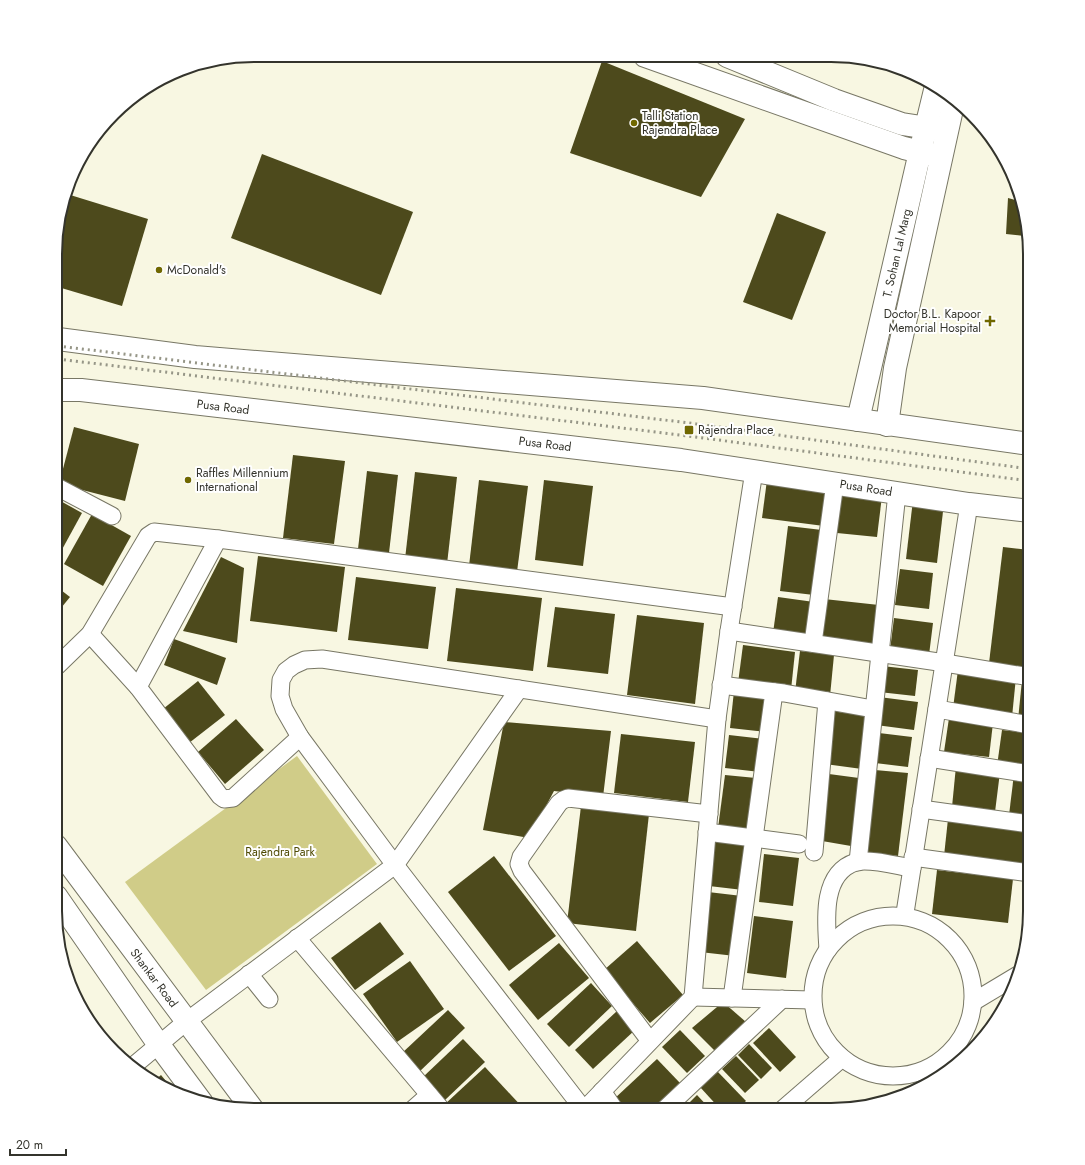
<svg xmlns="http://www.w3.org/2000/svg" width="1085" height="1165" font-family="Jost,sans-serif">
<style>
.green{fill:#d0cc88}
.building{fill:#4d4a1c}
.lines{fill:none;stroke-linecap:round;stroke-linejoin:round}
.street-casing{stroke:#787765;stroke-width:19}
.secondary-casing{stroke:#787765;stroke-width:24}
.street{stroke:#fff;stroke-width:17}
.secondary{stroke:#fff;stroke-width:22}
.rail{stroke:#969687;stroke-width:3;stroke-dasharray:2 4;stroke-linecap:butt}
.poi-dot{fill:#706800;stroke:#fff;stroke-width:1.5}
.labels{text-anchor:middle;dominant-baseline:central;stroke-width:4;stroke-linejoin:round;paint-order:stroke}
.poi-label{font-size:12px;fill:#34342c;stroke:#fff;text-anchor:start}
.street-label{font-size:12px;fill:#34342c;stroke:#fff}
.park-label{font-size:12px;fill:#4f4a03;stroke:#fff}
.rim{fill:none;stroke:#34342c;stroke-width:2}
</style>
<rect width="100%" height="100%" fill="#f8f7e2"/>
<!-- green -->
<polygon class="green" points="297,756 377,864 206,990 125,882"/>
<!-- building -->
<g class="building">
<polygon points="602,61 745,119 701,197 570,153"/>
<polygon points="262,154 413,212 381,295 231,238"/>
<polygon points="67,194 148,219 122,306 58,287 59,216"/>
<polygon points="1008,198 1022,202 1030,241 1030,278 1026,265 1024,236 1006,234"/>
<polygon points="777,213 826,232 792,320 743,302"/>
<polygon points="74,427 139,444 125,501 59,484"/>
<polygon points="293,455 345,461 334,544 283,538"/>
<polygon points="367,471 398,475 389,553 358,549"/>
<polygon points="415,472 457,477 447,564 405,559"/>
<polygon points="479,480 528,486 517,572 469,566"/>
<polygon points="544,480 593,486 583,566 535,560"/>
<polygon points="767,480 828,488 824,526 762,518"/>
<polygon points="842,491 882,496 877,537 837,533"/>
<polygon points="57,499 82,513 59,555 57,554"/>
<polygon points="913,500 944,503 937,563 906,559"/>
<polygon points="92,514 131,536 103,586 64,564"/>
<polygon points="788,526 822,530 814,595 780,591"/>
<polygon points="1003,547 1030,550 1030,669 989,663"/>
<polygon points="258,556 345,567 337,632 250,621"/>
<polygon points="221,557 244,568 237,643 183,631"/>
<polygon points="900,569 933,573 929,609 895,605"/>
<polygon points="356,577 436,587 428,649 348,640"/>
<polygon points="57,587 70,597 57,613"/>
<polygon points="456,588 542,598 533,671 447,661"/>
<polygon points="778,597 814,602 810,637 773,633"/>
<polygon points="824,599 879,605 874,644 819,637"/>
<polygon points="555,607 615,614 608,674 547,667"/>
<polygon points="637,615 704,623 695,704 627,695"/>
<polygon points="894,618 933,623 929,655 890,650"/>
<polygon points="174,639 226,658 217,685 164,665"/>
<polygon points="743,645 795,652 791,690 738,683"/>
<polygon points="800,651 834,655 830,696 795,692"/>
<polygon points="882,666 918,670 915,696 879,692"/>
<polygon points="958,670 1016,677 1012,717 953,708"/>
<polygon points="1022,680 1030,681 1030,721 1018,720"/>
<polygon points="198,681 225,715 189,743 163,709"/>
<polygon points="734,691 771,696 766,732 730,728"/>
<polygon points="879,697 918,702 914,730 876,725"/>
<polygon points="831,711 870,716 862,769 825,764"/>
<polygon points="949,718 993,723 989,757 944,752"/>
<polygon points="236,719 264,750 225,784 198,752"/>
<polygon points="504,722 611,731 603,797 554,791 529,838 483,830"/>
<polygon points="1002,730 1030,733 1030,770 997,766"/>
<polygon points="879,733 912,737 908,767 875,763"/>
<polygon points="621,734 695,742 688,802 614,793"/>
<polygon points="729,735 764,739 760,772 725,768"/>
<polygon points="956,766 1000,772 995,812 952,807"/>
<polygon points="875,770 908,773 898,856 865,852"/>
<polygon points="829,774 859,778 851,846 822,841"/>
<polygon points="1014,774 1030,776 1030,818 1009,815"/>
<polygon points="725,775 756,778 750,832 718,828"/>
<polygon points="581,806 649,814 636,931 567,923"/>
<polygon points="948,819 1026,829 1022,865 944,856"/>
<polygon points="714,839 749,843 743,890 709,886"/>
<polygon points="764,854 799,858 793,906 759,902"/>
<polygon points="494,856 556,936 509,971 448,892"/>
<polygon points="937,870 1013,879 1008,923 932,914"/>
<polygon points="708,892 742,896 735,956 700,952"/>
<polygon points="754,916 793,921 786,978 747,973"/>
<polygon points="380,922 404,954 355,990 331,958"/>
<polygon points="637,941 683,995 650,1023 604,970"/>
<polygon points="559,943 589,978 538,1020 509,985"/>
<polygon points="410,961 444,1009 397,1042 363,994"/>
<polygon points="591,983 612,1006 569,1047 547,1024"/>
<polygon points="723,1002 746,1022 715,1051 692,1028"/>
<polygon points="448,1010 465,1028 418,1073 401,1054"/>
<polygon points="617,1011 635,1030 593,1069 575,1050"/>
<polygon points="991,1026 992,1027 980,1042 973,1049 970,1045"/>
<polygon points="769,1028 796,1057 780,1072 753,1043"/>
<polygon points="680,1030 705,1056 687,1073 662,1047"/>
<polygon points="463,1039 485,1062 445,1100 423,1077"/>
<polygon points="749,1044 772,1068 761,1079 738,1055"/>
<polygon points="736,1056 759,1080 745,1093 722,1069"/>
<polygon points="657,1059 680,1083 652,1110 624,1110 614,1099"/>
<polygon points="485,1067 525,1110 448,1110 444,1105"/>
<polygon points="717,1071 746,1101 736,1110 721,1110 700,1087"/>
<polygon points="161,1075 175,1092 153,1082"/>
<polygon points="697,1095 711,1110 687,1110 685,1107"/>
</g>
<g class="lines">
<defs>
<g id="street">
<polyline points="57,487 112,516"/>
<polyline points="729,631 945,663 1030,677"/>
<polyline points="90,634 138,687 220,796 224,799 233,798 300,737"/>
<polyline points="813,643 835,483"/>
<polyline points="57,666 90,634 148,536 154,532 218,539 733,607"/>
<polyline points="721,685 784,693 873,709"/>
<polyline points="138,687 218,539"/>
<polyline points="937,709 1030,725"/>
<polyline points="929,758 1030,774"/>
<polyline points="921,809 1030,824"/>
<polyline points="707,832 799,844"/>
<polyline points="814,852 827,701"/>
<polyline points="913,857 1030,873"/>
<polyline points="858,862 897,493"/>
<polyline points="905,913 969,504"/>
<circle cx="893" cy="996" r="80"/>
<polyline points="297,938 442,1110"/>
<path d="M828 949C826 921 821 873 856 862 869 858 898 866 912 868"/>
<polyline points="249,974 269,999"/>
<polyline points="693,997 812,1000"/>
<polyline points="732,998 774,692"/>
<polyline points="973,1002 1018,975"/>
<polyline points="650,1041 522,871 519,864 521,857 559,803 563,800 568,798 709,814"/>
<polyline points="132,1067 187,1021 395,865 519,689"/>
<polyline points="602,1091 615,1110"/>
<polyline points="412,1110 429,1095"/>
<polyline points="584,1110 395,865 300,737 284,709 280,696 281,680 286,671 294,665 305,660 322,659 717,719"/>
<polyline points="584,1110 693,997 717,719 729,631 754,471"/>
<polyline points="664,1110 782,999"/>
<polyline points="782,1110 842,1058"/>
</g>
<g id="secondary">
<polyline points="645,56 904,148 933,155"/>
<polyline points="727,56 834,100 902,124 941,130"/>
<polyline points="58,339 195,357 703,398 1030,444"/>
<polyline points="58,390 81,390 681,460 969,504 1030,511"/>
<polyline points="858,420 920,152 936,86"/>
<polyline points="887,425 895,368 954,100"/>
<polyline points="56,846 253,1110"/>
<polyline points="56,896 159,1045 202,1103"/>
</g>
</defs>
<!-- street casing -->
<use href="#street" class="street-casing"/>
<!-- secondary casing -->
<use href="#secondary" class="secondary-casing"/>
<!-- street -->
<use href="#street" class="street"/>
<!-- secondary -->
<use href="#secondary" class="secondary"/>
<!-- rail -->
<g class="rail">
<polyline points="58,346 689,423 1030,469"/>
<polyline points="58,359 688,436 1030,481"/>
</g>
</g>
<!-- markers -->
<g class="poi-dot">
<circle cx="634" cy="123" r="4"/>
<circle cx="159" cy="270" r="4"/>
<path d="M988 315h4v4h4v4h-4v4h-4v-4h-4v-4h4z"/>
<rect x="684" y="425" width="10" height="10" rx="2"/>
<circle cx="188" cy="480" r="4"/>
</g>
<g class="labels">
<!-- poi labels -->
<g class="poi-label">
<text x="642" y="116">Talli Station<tspan x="642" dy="14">Rajendra Place</tspan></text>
<text x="167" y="270">McDonald's</text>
<text x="981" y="314" text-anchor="end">Doctor B.L. Kapoor<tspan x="981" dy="14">Memorial Hospital</tspan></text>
<text x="698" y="430">Rajendra Place</text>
<text x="196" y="473">Raffles Millennium<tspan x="196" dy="14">International</tspan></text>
</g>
<!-- street labels -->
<g class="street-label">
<text transform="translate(897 253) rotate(-77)">T. Sohan Lal Marg</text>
<text transform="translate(223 407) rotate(7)">Pusa Road</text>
<text transform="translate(545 444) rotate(7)">Pusa Road</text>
<text transform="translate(866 488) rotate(9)">Pusa Road</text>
<text transform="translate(154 978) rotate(53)">Shankar Road</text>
</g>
<!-- park labels -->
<g class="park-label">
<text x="280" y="852">Rajendra Park</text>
</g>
</g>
<!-- crop -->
<path d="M0 0H1085V1165H0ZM254 62H831A192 192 0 0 1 1023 254V911A192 192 0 0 1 831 1103H254A192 192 0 0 1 62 911V254A192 192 0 0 1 254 62Z" fill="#fff" fill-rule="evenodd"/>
<path class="rim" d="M254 62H831A192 192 0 0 1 1023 254V911A192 192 0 0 1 831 1103H254A192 192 0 0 1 62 911V254A192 192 0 0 1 254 62Z"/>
<!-- scale -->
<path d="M10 1149v6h56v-6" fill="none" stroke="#34342c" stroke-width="2"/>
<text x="16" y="1149" font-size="12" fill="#34342c" stroke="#ffffff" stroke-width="3" paint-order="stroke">20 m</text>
</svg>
